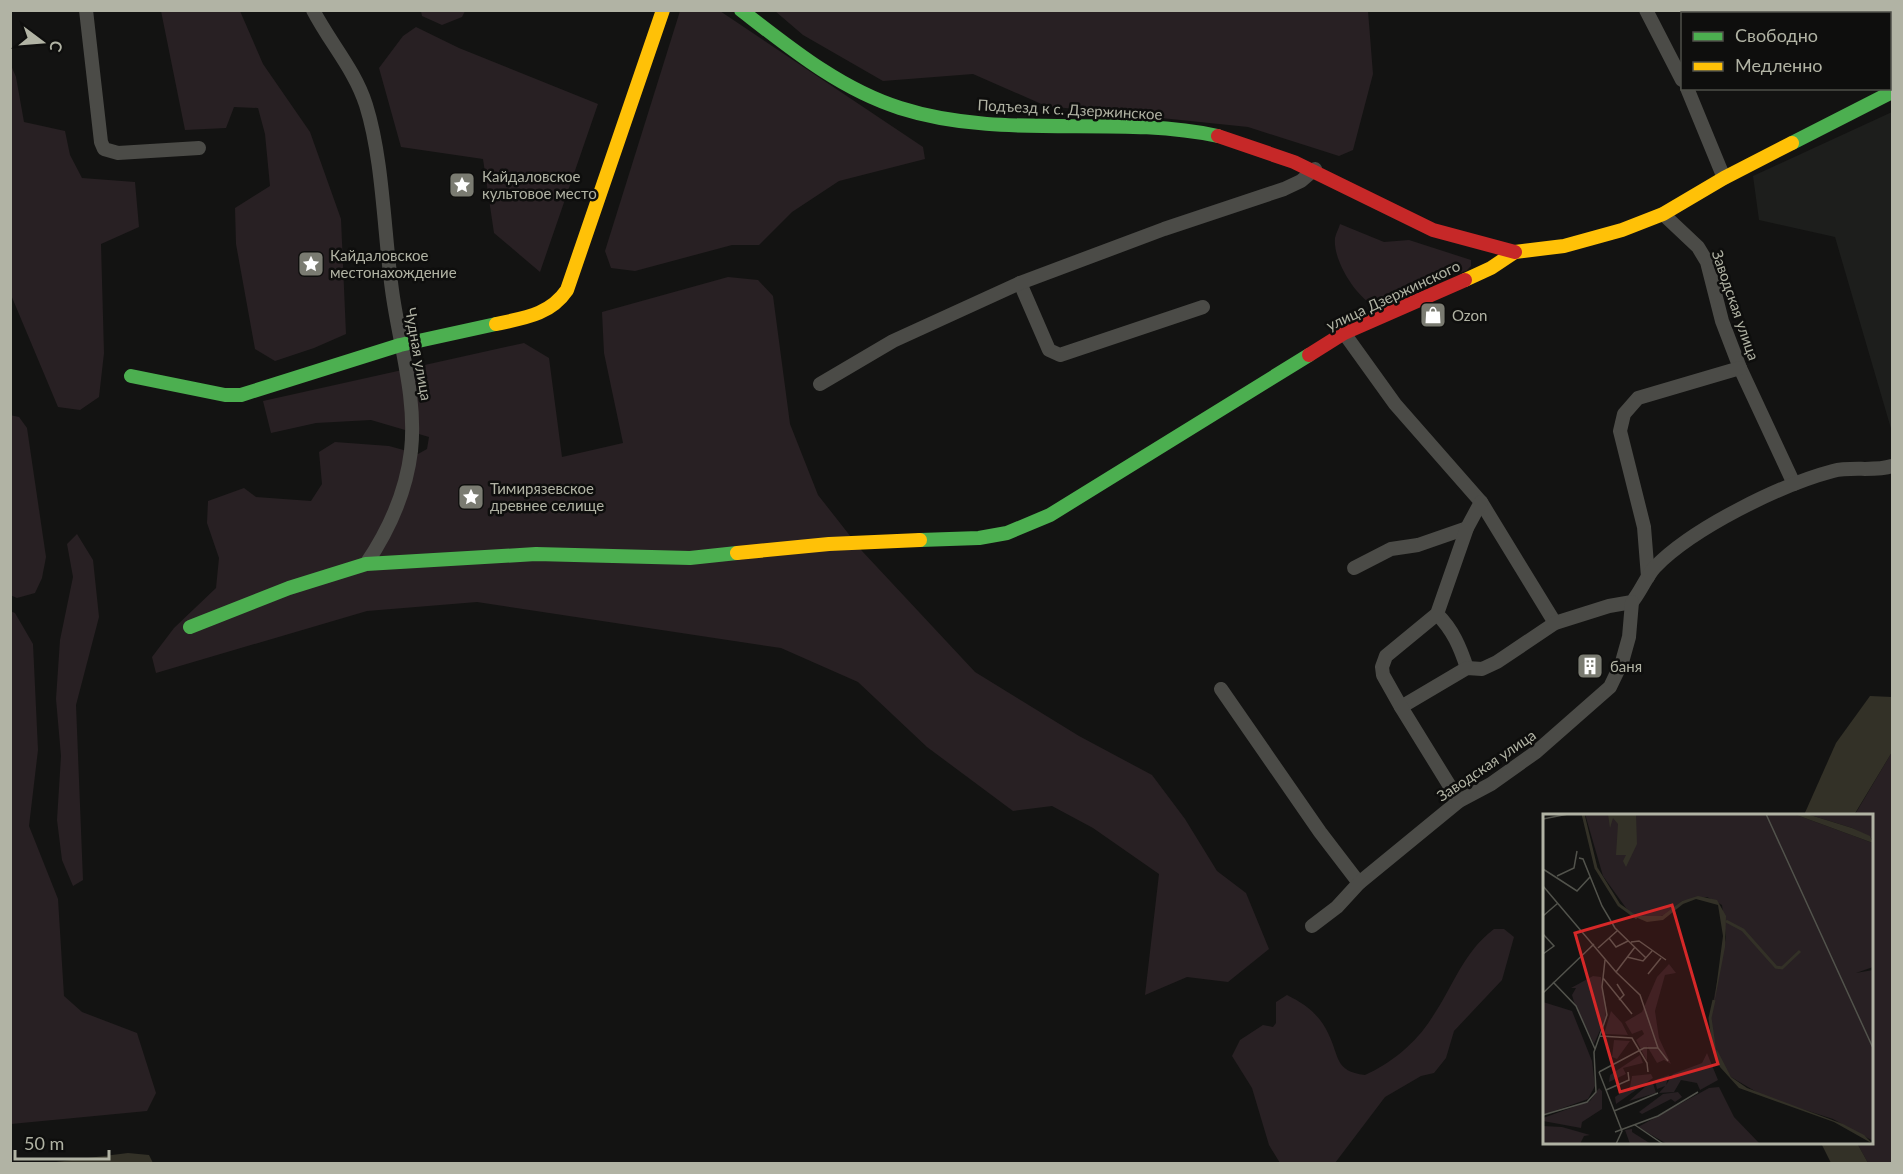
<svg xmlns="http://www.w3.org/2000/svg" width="1903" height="1174" font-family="Lato,sans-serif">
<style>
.built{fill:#1d1e1c}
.green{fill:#282023}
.water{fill:#333127}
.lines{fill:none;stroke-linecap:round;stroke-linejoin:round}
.street{stroke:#4b4b47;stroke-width:14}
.fast{stroke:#4caf50;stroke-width:14}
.slow{stroke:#ffc107;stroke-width:14}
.jam{stroke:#c62828;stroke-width:14}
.labels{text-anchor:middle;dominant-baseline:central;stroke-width:5;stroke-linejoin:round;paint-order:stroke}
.street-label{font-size:15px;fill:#b1b3a4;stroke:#0e0e0d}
.poi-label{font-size:15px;fill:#b1b3a4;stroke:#0e0e0d;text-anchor:start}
.inset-river{fill:none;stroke:#333127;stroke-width:3}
.inset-road{fill:none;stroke:#52534c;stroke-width:1.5}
.view{fill:#d62828;fill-opacity:0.15;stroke:#d62828;stroke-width:3}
.inset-edge{fill:none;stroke:#b1b3a4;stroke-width:3}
</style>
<rect width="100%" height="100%" fill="#131312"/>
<!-- built -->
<polygon class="built" points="1892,112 1892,432 1835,237 1759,220 1753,176"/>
<!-- green -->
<g class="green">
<polygon points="161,11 240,11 263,64 310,132 341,219 346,334 314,348 275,361 255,349 236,244 235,208 270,186 265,134 258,108 234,107 226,128 185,130"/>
<polygon points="421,11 421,10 465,11 462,17 442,25 422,16"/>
<polygon points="680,11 720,11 923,147 925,159 839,181 792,212 759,245 732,245 635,271 611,268 605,251"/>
<polygon points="775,11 1368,11 1373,74 1353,150 1339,156 1248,127 1046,106 973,74 883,81 803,35"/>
<polygon points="416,27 459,48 598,104 540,272 494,233 483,159 401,147 379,68 403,36"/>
<polygon points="10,63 16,77 24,122 65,131 70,155 82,178 135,182 139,227 101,244 104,353 99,397 80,410 58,407 11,295"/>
<path d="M1340 224 1384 242 1409 240 1471 260V266L1466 271 1436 279 1384 300 1367 301C1352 289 1333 259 1335 238 1336 233 1339 228 1340 224Z"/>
<polygon points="728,277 758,280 773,296 790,424 818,495 862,551 975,672 1079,736 1152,775 1185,819 1217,871 1246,893 1269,949 1228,982 1187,977 1145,995 1159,874 1093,828 1052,806 1013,811 927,747 858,682 781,648 477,602 367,611 156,673 152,657 174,628 216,588 219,558 207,523 208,501 244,488 256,497 311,501 322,484 319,452 335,442 389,446 418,454 427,449 429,437 371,420 316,423 271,433 263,401 524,343 549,358 562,457 623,443 604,353 602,312"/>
<polygon points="10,415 19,417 27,428 46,557 42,578 35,593 17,598 10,595"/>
<polygon points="77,534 93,560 99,617 76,705 83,880 73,886 62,860 57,820 61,756 56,699 60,640 73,577 67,544"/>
<polygon points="10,611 15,613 33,644 38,750 29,826 58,899 64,996 82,1012 137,1033 156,1093 147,1111 11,1124"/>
<polygon points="1892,752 1892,1163 1868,1163 1857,1143 1872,1142 1872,816 1854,816"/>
<path d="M1494 929H1504L1514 937 1502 980 1454 1031 1446 1058 1434 1073 1421 1076 1385 1097 1335 1163H1280L1269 1145 1252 1088 1232 1056 1240 1040 1263 1025 1273 1027 1276 1023V1002L1287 995C1305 1004 1319 1014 1328 1033 1340 1057 1334 1071 1365 1075 1390 1064 1416 1043 1431 1019 1452 989 1463 952 1494 929Z"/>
</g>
<!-- water -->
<g class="water">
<polygon points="1870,696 1892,697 1892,752 1854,815 1804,815 1836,743"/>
<polygon points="1821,1143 1857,1143 1868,1163 1831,1163"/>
<polygon points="128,1153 149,1155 153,1163 48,1163"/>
</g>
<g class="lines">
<!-- street -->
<g class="street">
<polyline points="86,10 101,142 104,149 118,153 199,148"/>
<path d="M313 10C330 43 355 70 366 105 383 159 384 233 392 290 399 343 417 397 411 451 406 493 389 530 366 564"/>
<polyline points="1646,10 1682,80"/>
<polyline points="1687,88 1724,178"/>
<polyline points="1663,214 1698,247 1707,262 1722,321 1740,368 1794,484"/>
<polyline points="1020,283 1049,350 1060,355 1203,307"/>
<polyline points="1344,333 1395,404 1481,502 1555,623"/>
<polyline points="820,384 893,341 1020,283 1164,229 1284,189 1301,181 1315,169"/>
<polyline points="1354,568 1391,549 1418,545 1467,528"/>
<polyline points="1648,577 1644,527 1620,431 1624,414 1638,398 1740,368"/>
<path d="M1437 614C1453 630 1460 647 1467 668"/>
<polyline points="1221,689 1320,832 1359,883"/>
<path d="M1401 707 1467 668 1482 669 1497 662 1555 623 1609 606 1632 602C1641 591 1646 577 1655 567 1693 528 1780 485 1833 471 1852 466 1874 472 1892 466"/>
<polyline points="1459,801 1401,707 1383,675 1382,667 1386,656 1437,614 1467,528 1481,502"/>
<polyline points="1312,926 1337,907 1359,883 1459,801 1491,784 1536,752 1610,687 1622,662 1629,637 1632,602"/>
</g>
<!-- fast -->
<g class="fast">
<path d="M741 10C790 48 840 89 900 108 1003 141 1114 114 1218 136"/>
<polyline points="1792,143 1892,92"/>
<polyline points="131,376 225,395 241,395 400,345 496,324"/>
<polyline points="920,540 979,538 1007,533 1050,515 1309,355"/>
<polyline points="190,627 289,588 366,564 536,554 690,558 737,553"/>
</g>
<!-- slow -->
<g class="slow">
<polyline points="1465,280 1491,268 1515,252 1564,246 1622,230 1663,214 1724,178 1792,143"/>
<path d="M496 324C524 318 550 315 567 290L663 10"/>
<polyline points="737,553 829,544 920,540"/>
</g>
<!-- jam -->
<g class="jam">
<polyline points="1218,136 1294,162 1433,230 1515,252"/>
<polyline points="1309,355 1344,333 1465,280"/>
</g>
</g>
<!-- icons -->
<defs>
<symbol id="sight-square" viewBox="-11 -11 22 22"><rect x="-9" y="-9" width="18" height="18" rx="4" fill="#7a7b71" stroke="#0e0e0d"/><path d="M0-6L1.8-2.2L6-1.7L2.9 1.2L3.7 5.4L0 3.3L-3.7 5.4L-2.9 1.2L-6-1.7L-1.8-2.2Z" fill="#fff"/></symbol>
<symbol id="shop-square" viewBox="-11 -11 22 22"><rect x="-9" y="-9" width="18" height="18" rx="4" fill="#7a7b71" stroke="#0e0e0d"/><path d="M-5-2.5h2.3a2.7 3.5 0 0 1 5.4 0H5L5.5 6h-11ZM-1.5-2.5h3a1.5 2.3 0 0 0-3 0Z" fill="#fff"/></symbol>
<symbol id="building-square" viewBox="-11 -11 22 22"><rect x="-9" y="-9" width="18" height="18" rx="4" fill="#7a7b71" stroke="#0e0e0d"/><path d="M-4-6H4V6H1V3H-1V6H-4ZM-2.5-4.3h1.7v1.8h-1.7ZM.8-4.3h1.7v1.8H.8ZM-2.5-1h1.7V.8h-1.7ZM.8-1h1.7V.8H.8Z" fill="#fff"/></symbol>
</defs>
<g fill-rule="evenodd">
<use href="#sight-square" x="447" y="170" width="30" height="30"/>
<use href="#sight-square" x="296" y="249" width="30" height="30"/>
<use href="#shop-square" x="1418" y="300" width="30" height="30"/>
<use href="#sight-square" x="456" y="482" width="30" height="30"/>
<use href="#building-square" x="1575" y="651" width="30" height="30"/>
</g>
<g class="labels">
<!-- street labels -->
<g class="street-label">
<text transform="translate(1070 109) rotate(3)">Подъезд к с. Дзержинское</text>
<text transform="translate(1393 295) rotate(-25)">улица Дзержинского</text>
<text transform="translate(1736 305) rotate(71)">Заводская улица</text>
<text transform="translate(419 354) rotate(80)">Чудная улица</text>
<text transform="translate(1486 765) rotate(-34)">Заводская улица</text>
</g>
<!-- poi labels -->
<g class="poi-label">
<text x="482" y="176">Кайдаловское<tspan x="482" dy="17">культовое место</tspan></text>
<text x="330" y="255">Кайдаловское<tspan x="330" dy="17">местонахождение</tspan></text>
<text x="1452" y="315">Ozon</text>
<text x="490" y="488">Тимирязевское<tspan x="490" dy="17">древнее селище</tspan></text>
<text x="1610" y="666">баня</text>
</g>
</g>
<!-- overview -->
<g transform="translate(1543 814)">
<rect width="330" height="330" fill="#131312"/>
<path d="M42 0H251L330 29V153L313 159 330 156V327L290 305 222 283 188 263 171 237 168 222 167 204 183 123 179 91 164 83 139 87 124 100 109 105 88 101 60 62ZM264 0H330V25L309 14ZM126 150 133 159 122 161 112 197 116 224 128 250 121 246 114 249 104 232V247L93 226 101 220 99 216 89 220 82 208 99 198 114 163ZM50 162 58 163 63 203 51 230 31 188 29 181 33 174H28ZM0 188 29 197 49 247 52 272 45 285 0 301ZM68 197 79 209 85 221 61 220ZM71 226 87 227 74 245 69 243ZM164 239 175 266 157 276 154 269 138 266 131 278 116 279 122 272 114 275 112 266 126 261 123 271 130 260 159 249ZM97 241 100 249 80 254 83 260 66 268 67 261ZM108 260 110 264 73 290 72 283 87 273 89 262ZM110 269 113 279 86 287 102 273ZM176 273 191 303 217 330H124L95 313 166 274ZM56 274 59 277V295L39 308 38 314 0 307V304L47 287ZM135 278 139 283 132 288 128 285 99 300 96 298 120 280ZM0 312 19 313 47 321 41 322 37 330H0ZM89 315V318L108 330H87L82 316Z" fill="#282023"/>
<path d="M65 0H93L94 30 83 53 80 47 83 41H73L75 10 70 4 67 14ZM251 0H264L309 14 327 22 330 29ZM155 82 174 86 183 102 182 133 171 190 180 122 175 91 153 85 140 90 120 106 104 108 90 102H119L139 87ZM174 236 188 263 204 274 300 310 321 321 330 330 291 308 196 274 177 253 170 238Z" fill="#333127"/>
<path class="inset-river" d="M40 0 53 54 76 91 94 104M183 107 200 116 233 153 239 154 257 137M171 186 167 204 172 239"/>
<path class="inset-road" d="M223 0 330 234M0 5 25 0M36 44 40 45 59 92 72 114 103 144M0 55 34 77 47 63M14 62 31 54 34 37M0 72 73 158 97 181 115 234 125 247M0 102 15 89M0 120 11 132 0 140M66 124 73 133 85 127M88 128 96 127 123 146M55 134 74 117M84 143 100 147 109 137M73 158 92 133M105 160 118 144M60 164 89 200M10 168 33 192 52 235M74 170 81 181 76 186M0 179 51 130M57 222 89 224 104 249 105 258M56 258 79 317 73 330M56 258 101 234H115M63 276 86 266 85 258M71 297 115 279M0 301 44 288 53 278 51 238 64 201 59 173 62 146M92 311 120 330M72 318 115 302 155 278"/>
<path class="view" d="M129 91 175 250 77 278 32 119Z"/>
<rect width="330" height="330" class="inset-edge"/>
</g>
<!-- border -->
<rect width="1903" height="1174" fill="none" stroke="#b1b3a4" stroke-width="24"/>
<!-- legend -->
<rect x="1681" y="12" width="210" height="78" fill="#0e0e0d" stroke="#4f5049" stroke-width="1.5"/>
<rect x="1693" y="32" width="30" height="9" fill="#4caf50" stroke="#4f5049" stroke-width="1.5"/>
<text x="1735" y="42" font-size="18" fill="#b1b3a4">Свободно</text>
<rect x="1693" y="62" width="30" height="9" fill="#ffc107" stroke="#4f5049" stroke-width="1.5"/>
<text x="1735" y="72" font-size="18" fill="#b1b3a4">Медленно</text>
<!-- north arrow -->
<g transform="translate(42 42) rotate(106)" stroke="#0e0e0d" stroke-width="4.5" paint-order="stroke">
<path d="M0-4.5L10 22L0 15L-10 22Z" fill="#b1b3a4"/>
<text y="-9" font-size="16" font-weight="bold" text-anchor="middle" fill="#b1b3a4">С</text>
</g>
<!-- scale -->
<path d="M15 1150v9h94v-9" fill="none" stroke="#b1b3a4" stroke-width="3"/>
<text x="24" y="1150" font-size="18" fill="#b1b3a4" stroke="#0e0e0d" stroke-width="4.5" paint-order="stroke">50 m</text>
</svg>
